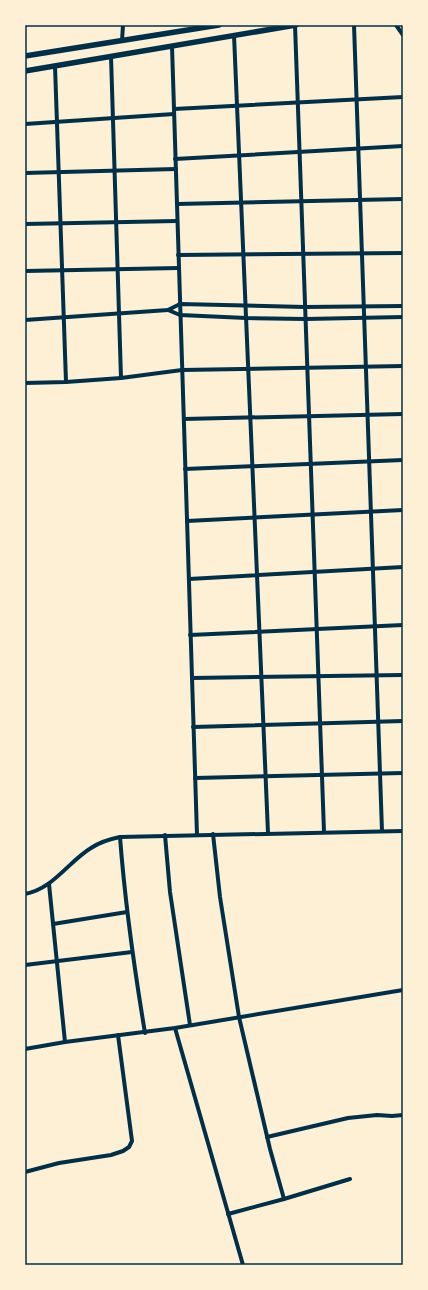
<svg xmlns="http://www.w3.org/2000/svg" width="428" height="1290" font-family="'Alegreya Sans',sans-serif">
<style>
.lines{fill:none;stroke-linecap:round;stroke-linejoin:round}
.minor{stroke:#003049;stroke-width:4}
.tertiary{stroke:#003049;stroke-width:5.5}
.neatline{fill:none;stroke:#003049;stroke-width:1.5}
</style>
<rect width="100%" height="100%" fill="#fdf0d5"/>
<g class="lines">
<!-- minor -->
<g class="minor">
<polyline points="295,25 324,832"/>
<polyline points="354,25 382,831"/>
<polyline points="396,25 403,35"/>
<polyline points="234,35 268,833"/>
<polyline points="122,41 123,25"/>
<polyline points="172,46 197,835"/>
<polyline points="111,56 121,378"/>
<polyline points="55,66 66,382"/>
<polyline points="174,109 403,97"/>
<polyline points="25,124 174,114"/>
<polyline points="175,159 403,146"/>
<polyline points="25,173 176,169"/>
<polyline points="177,204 403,199"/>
<polyline points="25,224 177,221"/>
<polyline points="178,255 403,253"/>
<polyline points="25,271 179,268"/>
<polyline points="168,310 180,315 246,318 306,319 403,317"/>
<polyline points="25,320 168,310 180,304 305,307 403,306"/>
<polyline points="25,383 66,382 121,378 182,370 403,366"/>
<polyline points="184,419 403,414"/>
<polyline points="185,469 403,460"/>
<polyline points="187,521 403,510"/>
<polyline points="189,579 403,567"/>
<polyline points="190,635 403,625"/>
<polyline points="192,678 403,675"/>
<polyline points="193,727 403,721"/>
<polyline points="195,778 403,773"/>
<polyline points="213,834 220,897 239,1017 270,1149 284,1199"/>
<polyline points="165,835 170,892 190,1025"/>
<path d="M120 837C125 903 134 967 145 1033"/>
<polyline points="49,884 65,1042"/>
<path d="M25 894C53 889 68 862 91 848 100 842 110 839 120 837L403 831"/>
<polyline points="53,924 127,912"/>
<polyline points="25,965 132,952"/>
<polyline points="175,1028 243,1265"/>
<polyline points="25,1049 65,1042 175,1028 403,990"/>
<polyline points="267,1137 348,1118 377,1115 392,1116 403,1115"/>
<polyline points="25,1172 59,1163 111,1155 123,1151 129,1147 132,1141 118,1035"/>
<polyline points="228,1214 284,1199 350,1179"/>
</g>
<!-- tertiary -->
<g class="tertiary">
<polyline points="25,56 219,25"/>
<polyline points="25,71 296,25"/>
</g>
</g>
<!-- border -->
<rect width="428" height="1290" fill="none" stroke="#fdf0d5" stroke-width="52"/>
<rect x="26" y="26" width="376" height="1238" class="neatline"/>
</svg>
